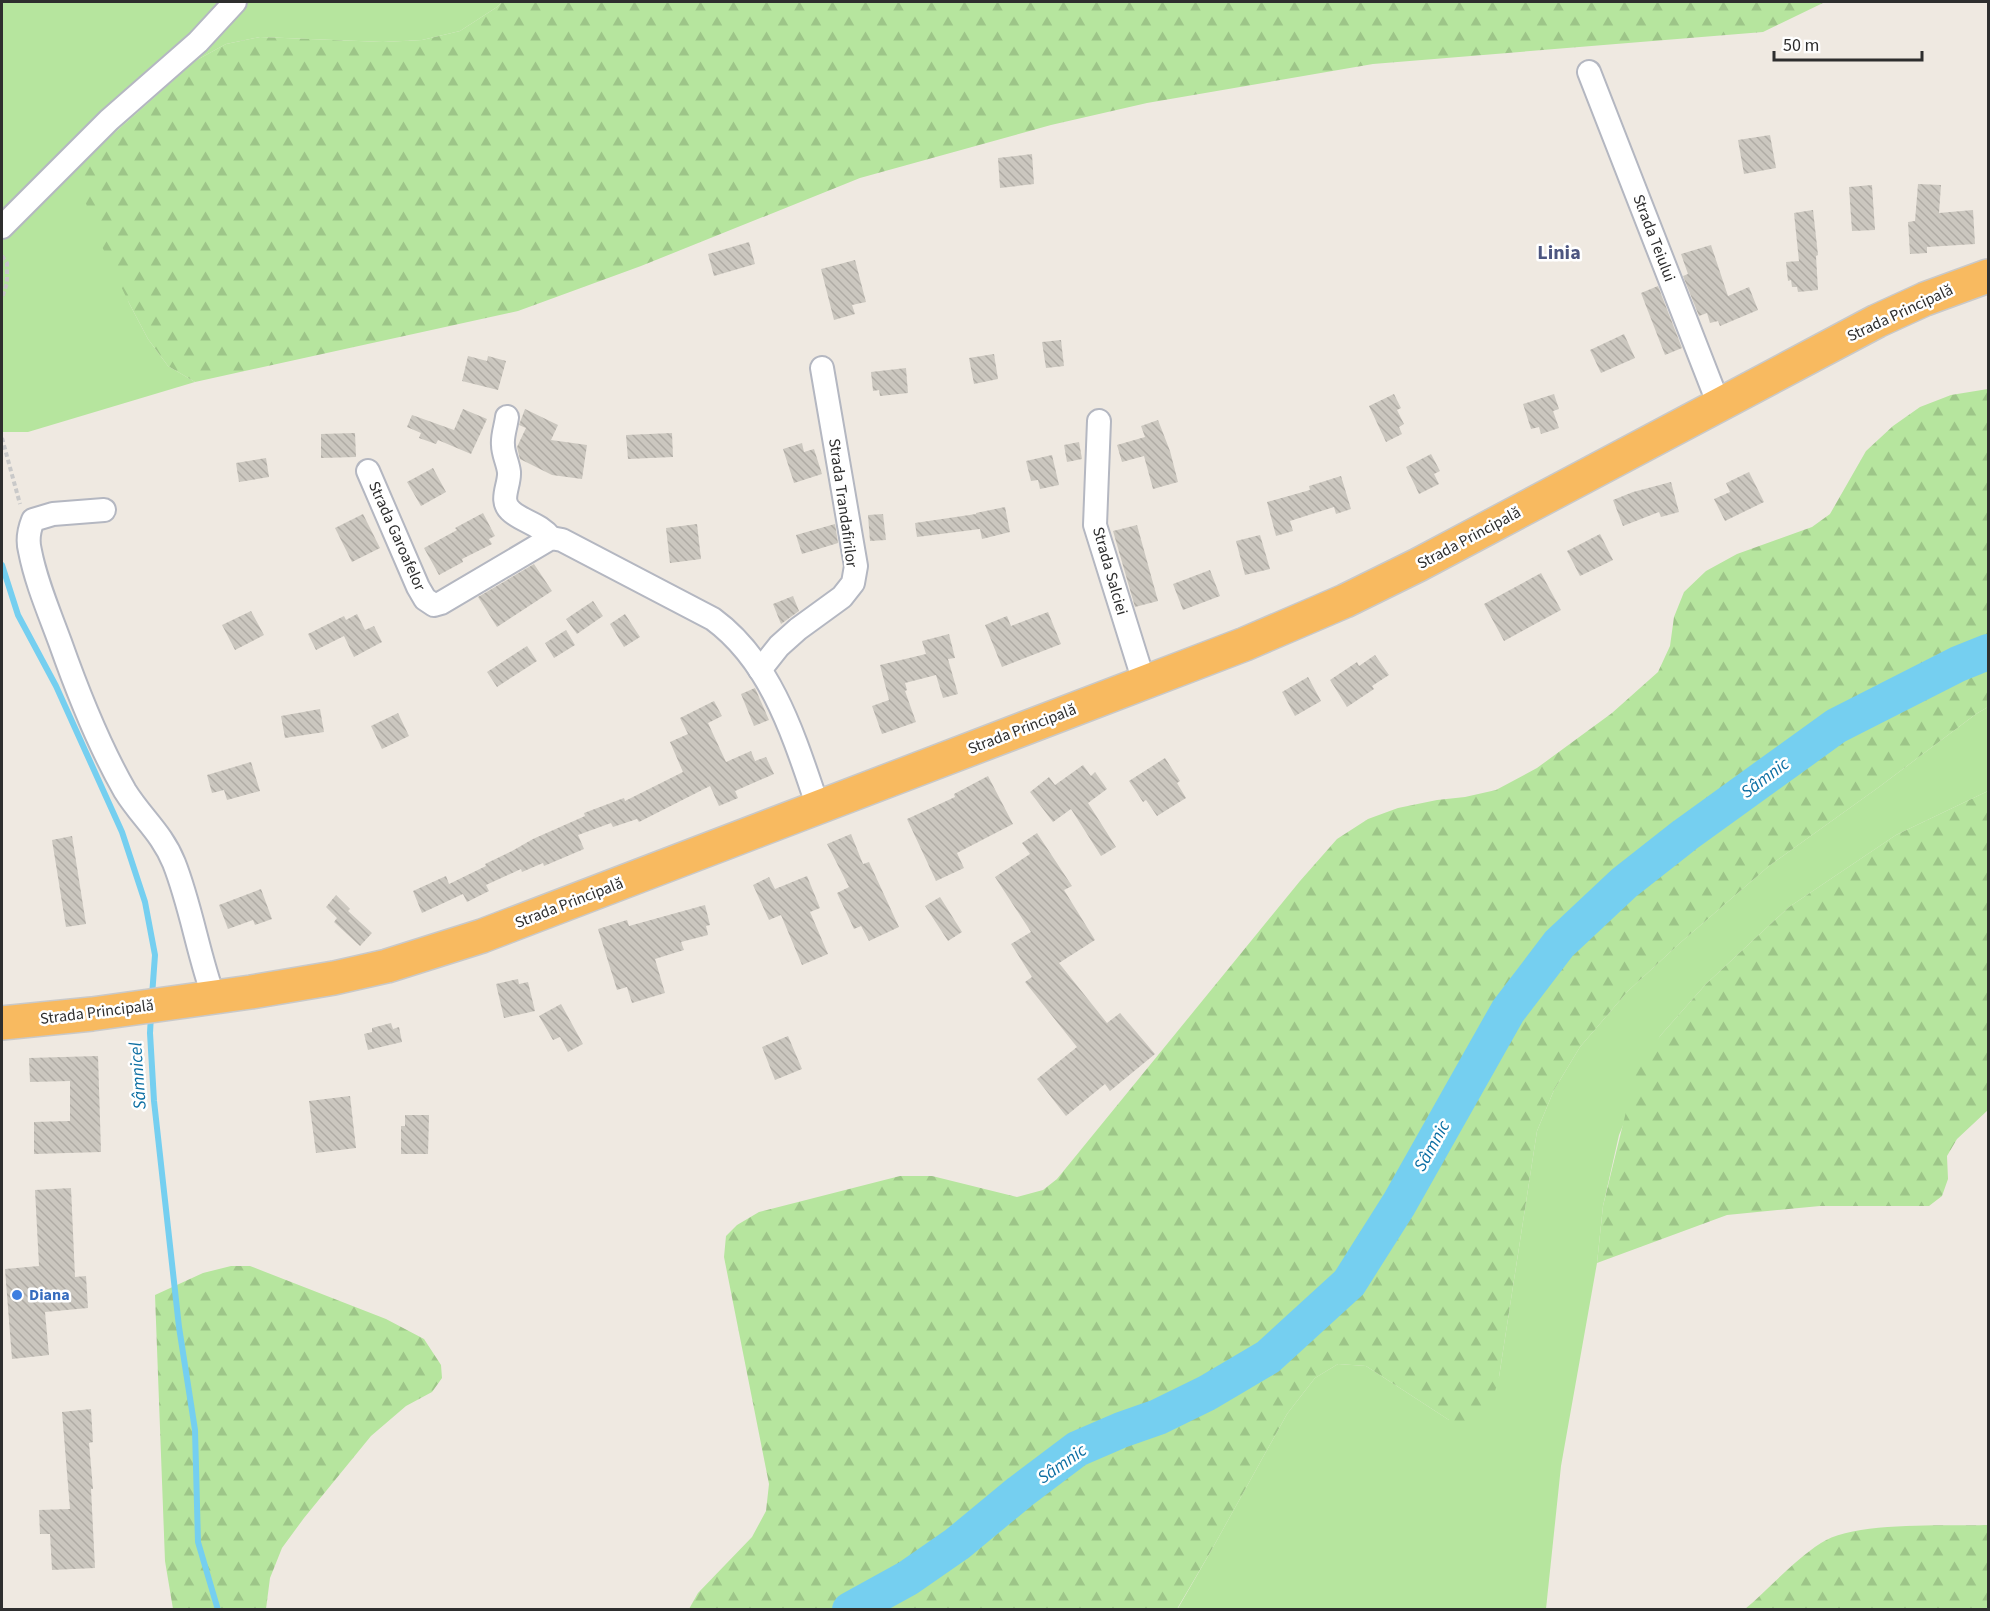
<svg xmlns="http://www.w3.org/2000/svg" width="1990" height="1611" font-family="'Source Sans 3',sans-serif">
<style>
.grass{fill:#b6e59e}
.forest{fill:url(#forest-firs)}
.lines{fill:none;stroke-linecap:round;stroke-linejoin:round}
.stream{stroke:#75cff0;stroke-width:6}
.river{stroke:#75cff0;stroke-width:36}
.building{fill:url(#building-back-hatch)}
.minor-casing{stroke:#b4b7c1;stroke-width:26}
.trunk-casing{stroke:#c9c9c9;stroke-width:36}
.path{stroke:#c9c9c9;stroke-width:4;stroke-dasharray:4.5 3;stroke-linecap:butt}
.minor{stroke:#fff;stroke-width:22}
.trunk{stroke:#f8ba60;stroke-width:33}
.shop-dot{fill:#3f7fe0;stroke:#fff;stroke-width:2}
.labels{text-anchor:middle;dominant-baseline:central;stroke-width:5;stroke-linejoin:round;paint-order:stroke}
.street-label{font-size:16px;fill:#2e2e2e;stroke:#fff}
.shop-label{font-size:16px;font-weight:bold;fill:#366cbe;stroke:#fff;text-anchor:start}
.water-label{font-size:18px;font-style:italic;fill:#0d6fa3;stroke:#fff}
.quarter-label{font-size:20px;font-weight:bold;fill:#4d5680;stroke:#fff}
</style>
<defs>
<pattern id="forest-firs" width="22" height="20" patternUnits="userSpaceOnUse" patternTransform="scale(1.5)"><rect width="22" height="20" fill="#b6e59e"/><path d="M5 1l3.5 6h-7zM16 11l3.5 6h-7z" fill="#9dc588"/></pattern>
<pattern id="building-back-hatch" width="6" height="6" patternUnits="userSpaceOnUse" patternTransform="scale(1.5)"><rect width="6" height="6" fill="#cbc7bf"/><path d="M-1 5l2 2M0 0l6 6M5-1l2 2" fill="none" stroke="#afaba4"/></pattern>
</defs>
<rect width="100%" height="100%" fill="#efe9e1"/>
<!-- grass -->
<g class="grass">
<polygon points="2,2 502,2 497,7 460,31 422,40 383,42 260,37 226,44 195,61 82,162 129,303 148,339 168,366 195,382 28,432 2,432"/>
<polygon points="1988,707 1988,791 1896,835 1789,907 1706,984 1660,1036 1619,1135 1603,1206 1597,1263 1561,1466 1546,1609 1177,1610 1211,1551 1287,1414 1315,1378 1338,1364 1366,1366 1449,1420 1499,1377 1537,1131 1554,1090 1580,1047 1628,991 1680,943 1769,866 1879,787 1976,714"/>
</g>
<!-- forest -->
<g class="forest">
<polygon points="502,2 1825,2 1763,32 1373,64 1147,103 1051,125 860,178 641,266 518,311 195,382 168,366 148,339 129,303 95,232 78,178 82,162 195,61 226,44 260,37 383,42 422,40 460,31 497,7"/>
<polygon points="1988,389 1988,707 1976,714 1879,787 1769,866 1680,943 1628,991 1580,1047 1554,1090 1537,1131 1499,1377 1490,1409 1469,1423 1449,1420 1366,1366 1338,1364 1315,1378 1287,1414 1211,1551 1177,1609 689,1609 698,1593 752,1537 766,1511 769,1484 724,1257 726,1236 737,1225 759,1212 900,1176 932,1176 1017,1197 1043,1190 1057,1179 1300,881 1337,839 1368,819 1398,808 1437,800 1465,797 1496,790 1537,768 1612,713 1658,672 1670,646 1674,617 1684,592 1706,571 1737,554 1812,527 1830,514 1866,451 1893,426 1920,407 1951,395"/>
<polygon points="1988,791 1988,1110 1957,1139 1947,1156 1948,1179 1942,1196 1929,1206 1820,1206 1727,1215 1597,1263 1603,1206 1635,1075 1660,1036 1706,984 1789,907 1896,835"/>
<polygon points="231,1266 250,1266 386,1319 424,1339 441,1365 442,1378 432,1392 406,1406 371,1436 304,1518 282,1548 270,1578 266,1609 173,1609 165,1561 155,1295 203,1273"/>
<path d="M1988 1525V1609H1745C1770 1588 1793 1561 1821 1543 1852 1521 1948 1526 1988 1525Z"/>
</g>
<g class="lines">
<!-- stream -->
<g class="stream">
<polyline points="2,565 18,615 56,686 122,832 145,902 155,955 152,996"/>
<polyline points="151,1015 150,1033 154,1101 179,1327 195,1430 198,1542 218,1610"/>
</g>
<!-- river -->
<polyline class="river" points="850,1610 908,1578 957,1544 1020,1492 1077,1449 1121,1430 1158,1417 1207,1393 1268,1357 1349,1283 1399,1204 1508,1011 1559,944 1624,883 1685,835 1836,726 1958,664 1988,652"/>
</g>
<!-- building -->
<g class="building">
<polygon points="1770,135 1776,168 1744,174 1738,140"/>
<polygon points="1032,154 1034,184 1000,188 998,158"/>
<polygon points="1918,184 1941,185 1939,213 1973,210 1975,244 1927,247 1927,253 1910,254 1908,222 1915,221"/>
<polygon points="1872,185 1875,230 1852,231 1849,187"/>
<polygon points="1813,210 1818,255 1816,256 1818,290 1798,292 1797,287 1792,287 1791,280 1788,281 1786,262 1799,261 1794,213"/>
<polygon points="749,242 755,264 714,276 708,254"/>
<polygon points="1711,245 1728,296 1749,287 1758,310 1720,326 1718,321 1710,323 1707,313 1699,316 1683,276 1688,274 1681,254"/>
<polygon points="855,260 866,302 852,305 855,314 834,320 821,269"/>
<polygon points="1658,286 1682,348 1665,355 1641,293"/>
<polygon points="1624,334 1635,358 1601,373 1590,350"/>
<polygon points="1061,340 1064,366 1046,368 1042,342"/>
<polygon points="994,354 998,379 974,384 969,358"/>
<polygon points="468,356 487,361 488,356 506,361 498,390 462,381"/>
<polygon points="906,368 908,393 880,396 879,390 873,391 871,372"/>
<polygon points="1394,394 1401,408 1397,410 1404,424 1399,427 1402,434 1386,442 1369,406"/>
<polygon points="1554,394 1559,409 1553,411 1559,428 1541,434 1539,427 1531,429 1523,404"/>
<polygon points="463,409 487,419 471,454 438,440 436,444 419,438 421,433 407,427 412,415 454,430"/>
<polygon points="525,409 558,425 551,440 587,445 582,479 552,475 520,459 517,447 526,428 519,425"/>
<polygon points="1158,420 1170,451 1178,482 1153,489 1144,456 1122,462 1117,445 1145,437 1141,426"/>
<polygon points="355,433 356,457 321,458 321,434"/>
<polygon points="672,433 673,457 628,459 626,435"/>
<polygon points="1079,442 1082,459 1067,462 1064,445"/>
<polygon points="802,443 804,452 814,449 822,474 794,483 783,449"/>
<polygon points="1431,454 1440,471 1434,474 1439,484 1419,494 1406,467"/>
<polygon points="1052,455 1059,485 1040,489 1038,480 1031,481 1026,461"/>
<polygon points="266,458 269,477 239,482 236,463"/>
<polygon points="433,468 446,492 421,506 407,482"/>
<polygon points="1749,472 1764,502 1725,521 1714,499 1730,492 1726,483"/>
<polygon points="1341,476 1351,509 1336,514 1334,507 1290,521 1293,531 1276,536 1267,502 1310,490 1309,486"/>
<polygon points="1671,482 1679,512 1661,517 1659,512 1623,526 1613,500 1633,492"/>
<polygon points="1005,507 1010,532 982,539 980,529 917,537 915,523 976,514 976,513"/>
<polygon points="483,513 495,536 489,539 492,544 462,559 463,562 439,575 424,548 457,530 455,528"/>
<polygon points="363,514 380,548 352,562 335,528"/>
<polygon points="883,514 886,540 870,541 868,515"/>
<polygon points="697,524 701,559 670,563 666,528"/>
<polygon points="835,524 838,543 802,554 796,535"/>
<polygon points="1137,525 1158,601 1135,607 1113,531"/>
<polygon points="1600,534 1613,560 1580,576 1567,551"/>
<polygon points="1260,535 1270,569 1245,575 1236,541"/>
<polygon points="534,564 552,591 497,627 478,597"/>
<polygon points="1210,570 1220,596 1183,610 1173,584"/>
<polygon points="1541,573 1561,610 1504,641 1484,604"/>
<polygon points="793,596 799,611 781,624 773,604"/>
<polygon points="593,601 603,616 577,634 566,619"/>
<polygon points="251,611 264,635 235,650 222,625"/>
<polygon points="1048,612 1061,644 1002,667 985,625 1007,616 1011,626"/>
<polygon points="357,614 365,630 374,626 382,642 354,657 344,636 316,650 308,634 344,616 346,620"/>
<polygon points="625,614 640,637 624,647 610,624"/>
<polygon points="566,630 575,645 554,658 545,643"/>
<polygon points="949,634 955,658 948,659 958,694 943,698 936,675 905,683 907,690 905,691 916,722 882,734 872,706 889,700 880,665 926,654 922,641"/>
<polygon points="527,646 537,661 497,687 487,672"/>
<polygon points="1375,655 1389,675 1372,686 1374,689 1347,707 1330,680 1357,662 1359,666"/>
<polygon points="1308,677 1321,701 1295,716 1282,692"/>
<polygon points="755,688 769,720 754,726 741,694"/>
<polygon points="714,701 722,716 708,723 726,762 751,751 755,761 766,757 774,774 735,791 738,798 719,806 710,786 639,822 637,819 613,827 611,823 578,835 584,849 544,866 543,863 522,872 521,869 486,885 489,891 467,902 463,894 422,913 413,891 446,876 449,884 486,866 485,864 512,851 533,839 585,816 584,813 624,798 625,801 683,772 670,742 688,734 680,718"/>
<polygon points="320,709 324,732 285,738 281,716"/>
<polygon points="398,713 409,736 382,749 371,726"/>
<polygon points="1165,758 1180,781 1177,783 1186,798 1157,816 1146,800 1143,802 1129,781"/>
<polygon points="251,762 260,791 227,800 224,790 212,793 207,775"/>
<polygon points="1083,765 1091,776 1095,772 1107,789 1088,803 1116,847 1101,856 1071,809 1053,822 1030,792 1049,777 1055,785"/>
<polygon points="988,776 1013,824 957,853 964,868 936,881 907,819 955,797 954,794"/>
<polygon points="1037,833 1072,886 1064,890 1095,940 1059,963 1107,1023 1120,1013 1155,1054 1110,1091 1105,1084 1066,1116 1037,1079 1077,1047 1025,982 1032,977 1011,944 1031,932 995,877 1030,854 1022,843"/>
<polygon points="851,834 863,864 869,862 899,927 869,941 861,926 854,929 837,893 849,887 827,844"/>
<polygon points="72,836 86,924 66,927 52,840"/>
<polygon points="807,876 820,908 810,912 828,954 802,965 781,915 769,920 753,885 769,877 775,889"/>
<polygon points="261,889 272,919 255,925 253,920 228,929 219,905"/>
<polygon points="336,895 350,909 348,911 372,933 360,946 334,922 337,918 326,907"/>
<polygon points="940,897 962,932 948,941 925,906"/>
<polygon points="705,905 710,925 706,926 708,935 681,942 684,950 655,959 665,993 632,1003 627,987 617,990 598,929 627,920 629,926"/>
<polygon points="518,979 519,984 528,982 535,1011 504,1018 496,984"/>
<polygon points="561,1004 583,1044 568,1052 560,1037 553,1040 539,1016"/>
<polygon points="391,1023 393,1029 399,1027 402,1042 368,1050 364,1034 372,1032 372,1028"/>
<polygon points="788,1036 802,1069 775,1080 762,1047"/>
<polygon points="98,1056 101,1152 34,1154 34,1122 70,1121 70,1081 30,1082 29,1058"/>
<polygon points="350,1096 356,1148 316,1153 309,1101"/>
<polygon points="405,1115 429,1115 428,1154 401,1154 401,1126 405,1126"/>
<polygon points="71,1188 75,1277 86,1276 88,1308 45,1312 49,1355 12,1359 5,1269 39,1266 35,1190"/>
<polygon points="91,1409 93,1442 89,1443 93,1489 91,1489 95,1568 52,1570 50,1534 40,1534 39,1510 70,1509 62,1412"/>
</g>
<g class="lines">
<defs>
<g id="minor">
<polyline points="1589,72 1719,405"/>
<polyline points="2,227 109,120 198,42 235,2"/>
<path d="M507 417C506 426 502 436 503 445 503 454 508 463 509 472 510 486 498 501 512 512 524 522 540 524 551 538"/>
<polyline points="1099,421 1095,525 1144,682"/>
<path d="M368 471 418 587 425 599 434 605 441 603 551 538 562 540 713 619C773 663 795 740 818 807"/>
<path d="M104 510 53 514 33 520C29 530 27 540 30 551 36 582 49 612 60 642 78 693 98 744 125 791 141 817 162 833 174 863 191 906 198 954 214 998"/>
<polyline points="760,670 779,646 798,629 842,597 853,583 856,566 822,368"/>
</g>
<polyline id="trunk" points="2,1023 92,1014 251,992 334,978 387,966 482,936 1245,644 1345,601 1418,565 1877,321 1925,299 1988,276"/>
</defs>
<!-- minor casing -->
<use href="#minor" class="minor-casing"/>
<!-- trunk casing -->
<use href="#trunk" class="trunk-casing"/>
<!-- path -->
<g class="path">
<polyline points="2,256 7,263 7,283 2,298"/>
<polyline points="2,438 20,504"/>
</g>
<!-- minor -->
<use href="#minor" class="minor"/>
<!-- trunk -->
<use href="#trunk" class="trunk"/>
</g>
<!-- markers -->
<circle class="shop-dot" cx="17" cy="1295" r="6"/>
<g class="labels">
<!-- street labels -->
<g class="street-label">
<text transform="translate(1654 238) rotate(69)">Strada Teiului</text>
<text transform="translate(1900 313) rotate(-25)">Strada Principală</text>
<text transform="translate(843 503) rotate(82)">Strada Trandafirilor</text>
<text transform="translate(397 536) rotate(66)">Strada Garoafelor</text>
<text transform="translate(1469 538) rotate(-28)">Strada Principală</text>
<text transform="translate(1110 571) rotate(74)">Strada Salciei</text>
<text transform="translate(1022 729) rotate(-21)">Strada Principală</text>
<text transform="translate(569 903) rotate(-21)">Strada Principală</text>
<text transform="translate(97 1012) rotate(-7)">Strada Principală</text>
</g>
<!-- shop labels -->
<g class="shop-label">
<text x="29" y="1295">Diana</text>
</g>
<!-- water labels -->
<g class="water-label">
<text transform="translate(1765 778) rotate(-37)">Sâmnic</text>
<text transform="translate(138 1076) rotate(-94)">Sâmnicel</text>
<text transform="translate(1432 1146) rotate(-61)">Sâmnic</text>
<text transform="translate(1062 1464) rotate(-35)">Sâmnic</text>
</g>
<!-- quarter labels -->
<g class="quarter-label">
<text x="1559" y="253">Linia</text>
</g>
</g>
<!-- border -->
<rect width="1990" height="1611" fill="none" stroke="#2e2e2e" stroke-width="6"/>
<!-- scale -->
<path d="M1774 51v9h148v-9" fill="none" stroke="#2e2e2e" stroke-width="3"/>
<text x="1783" y="51" font-size="18" fill="#2e2e2e" stroke="#ffffff" stroke-width="4.5" paint-order="stroke">50 m</text>
</svg>
